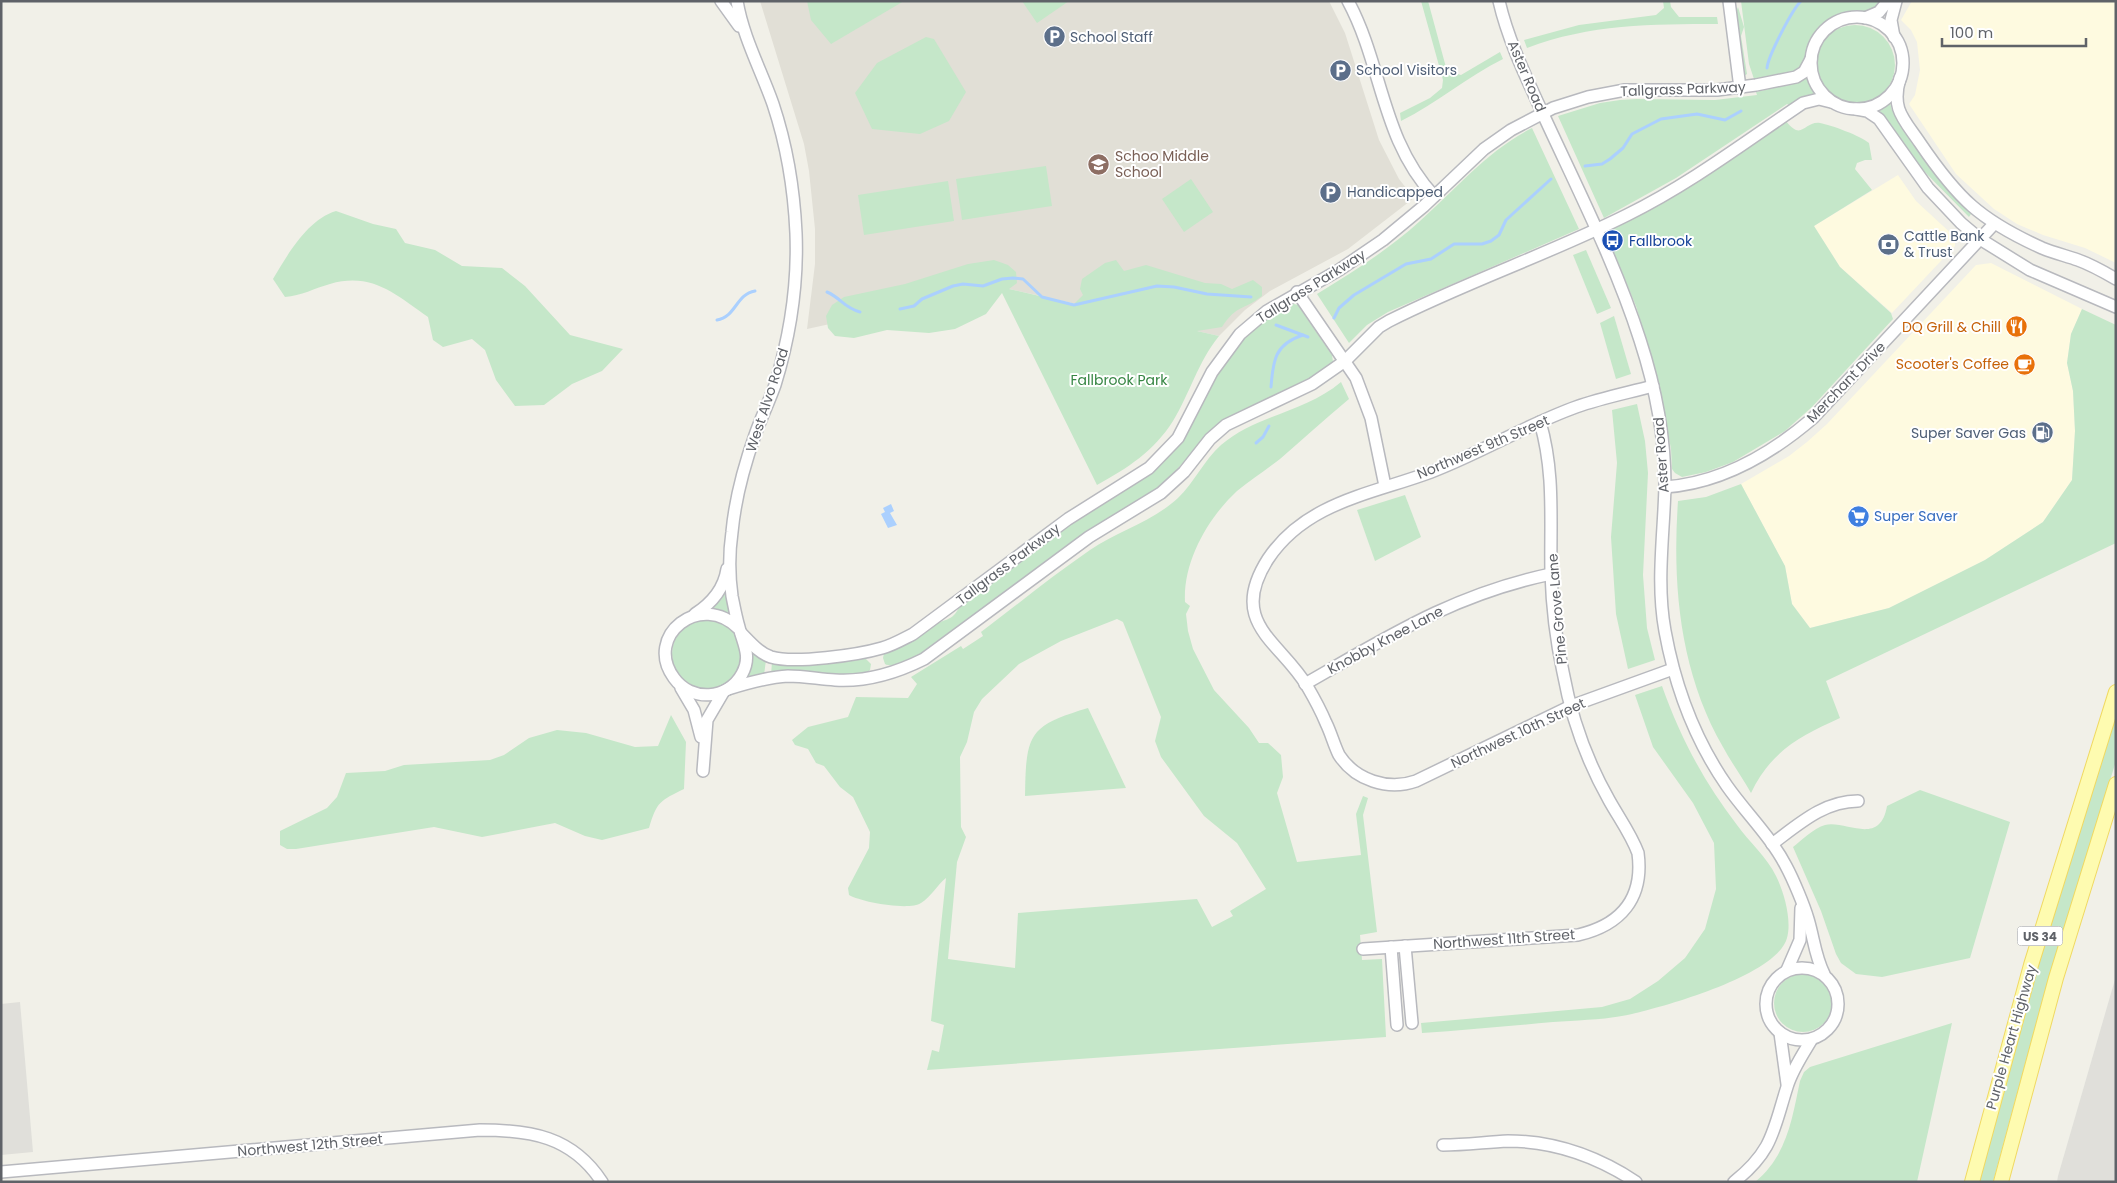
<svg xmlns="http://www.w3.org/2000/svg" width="2117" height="1183" font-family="Poppins,sans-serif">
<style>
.commercial{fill:#fefae0}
.industrial{fill:#e0dfda}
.education{fill:#e1dfd6}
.green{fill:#c5e7c9;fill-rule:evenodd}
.water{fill:#abd0fe}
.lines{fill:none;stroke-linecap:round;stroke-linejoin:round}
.stream{stroke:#abd0fe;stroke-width:3}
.minor-casing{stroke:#b8b9be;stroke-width:14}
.major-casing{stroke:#f0d962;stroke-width:16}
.minor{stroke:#fff;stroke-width:11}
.major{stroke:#fefbb0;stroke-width:14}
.labels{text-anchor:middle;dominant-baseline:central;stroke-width:4;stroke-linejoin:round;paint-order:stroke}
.shield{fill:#fff;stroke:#8f9195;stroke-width:1}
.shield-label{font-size:12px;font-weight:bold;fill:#5f6268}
.service-label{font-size:14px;fill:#4e5e75;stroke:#fff;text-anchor:start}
.street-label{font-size:14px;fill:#5f6268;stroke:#fff}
.education-label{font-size:14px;fill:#785e54;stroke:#fff;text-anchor:start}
.transit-label{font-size:14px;fill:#164399;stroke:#fff;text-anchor:start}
.food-label{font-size:14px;fill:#c56008;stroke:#fff;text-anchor:end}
.park-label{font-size:14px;fill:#378644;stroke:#fff}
.shop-label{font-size:14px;fill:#366cbe;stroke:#fff;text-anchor:start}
</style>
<rect width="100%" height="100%" fill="#f1f0e8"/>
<!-- commercial -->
<g class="commercial">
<polygon points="1912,1 2116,1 2116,263 2085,248 2043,235 2017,224 1994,209 1956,174 1909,104 1915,95 1920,70 1917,42 1911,30 1901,20"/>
<polygon points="1898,175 1916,201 1955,237 1955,246 1892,313 1840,267 1814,226"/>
<polygon points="1991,263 2082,309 2071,334 2067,363 2073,391 2075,431 2072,480 2043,522 1985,560 1889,608 1810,628 1792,604 1785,566 1741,484 1789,456 1807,442 1827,424 1976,265"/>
</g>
<!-- industrial -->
<g class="industrial">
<polygon points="2116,976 2116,1182 2057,1182 2058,1176"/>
<polygon points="20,1002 33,1152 1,1155 1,1004"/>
</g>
<!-- education -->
<polygon class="education" points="760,1 1329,1 1345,33 1379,140 1399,179 1414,198 1348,249 1270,291 1245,310 1219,336 1000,287 807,329 815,264 815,229 809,171 804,144"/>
<!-- green -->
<g class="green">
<polygon points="807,1 904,1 831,44 811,20"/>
<polygon points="1022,1 1069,1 1037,23"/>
<path d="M1421 1H1428L1447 71 1461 75 1500 52 1503 59C1467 77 1437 103 1401 121L1400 113 1430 98 1442 88 1443 80Z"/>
<path d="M1663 1H1670L1671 7 1679 17H1717L1718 24C1652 24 1590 24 1527 48L1524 40 1579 25 1656 15 1664 8Z"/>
<path d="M1741 1H1882C1871 20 1847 11 1830 21 1805 36 1811 62 1797 72 1787 78 1767 79 1755 82L1749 64Z"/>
<polygon points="1738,7 1744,27 1741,36 1747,74 1744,76 1736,12"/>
<circle cx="1855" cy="65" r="40"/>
<polygon points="926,37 934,39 966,92 949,121 920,134 872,129 855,93 877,63"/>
<polygon points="1806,77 1814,94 1805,96 1790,106 1787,104 1676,178 1604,218 1558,116 1600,103 1620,100 1637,99 1715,100 1757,95 1756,92 1799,82"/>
<path d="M1890 103 1892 110C1917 147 1939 184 1971 214L1969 217 1915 162 1879 111Z"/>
<path d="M1786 121C1802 142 1804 121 1820 123 1831 125 1861 136 1869 143L1872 160H1865L1857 163 1855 169 1872 190 1814 226 1840 267 1891 313 1893 319 1812 407 1785 431 1733 462 1706 472 1682 477 1675 473 1672 469 1671 449 1657 377 1636 306 1611 246 1609 233 1614 227Z"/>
<path d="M1532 128 1579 229 1388 312 1367 325 1349 343 1317 294C1353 272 1388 250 1420 221 1457 188 1487 151 1532 128Z"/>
<polygon points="1046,166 1052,206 962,220 956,179"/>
<polygon points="1191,179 1213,212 1184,232 1162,199"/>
<polygon points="948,181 954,221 864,235 858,195"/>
<path d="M336 211 373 224 396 229 405 243 435 250 462 266 502 268 525 286 570 335 623 349 602 371 572 384 544 405 515 406 496 380 485 350 472 339 443 347 433 340 428 317C395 294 372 272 330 284 315 288 301 296 285 297L273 279C288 254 307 220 336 211Z"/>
<polygon points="1586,250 1611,308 1597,314 1573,255"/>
<path d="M994 260 1008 265 1016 272 1017 283 1009 289 1074 304 1083 295 1080 289 1082 279 1105 263 1116 260 1124 271 1146 265 1205 283 1221 284 1232 289 1253 280 1262 287V296C1243 311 1237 304 1222 327L1197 331 1219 336C1198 362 1190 393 1173 421 1154 451 1128 468 1097 485L1002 293 986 314 955 329 929 333 887 330 854 338 835 336 828 328 826 316 832 305 844 297 905 284 968 264Z"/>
<path d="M1290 303 1298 305 1332 355 1333 362 1308 382 1229 418 1215 427 1163 485 971 621C960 621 956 630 948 636 937 645 899 672 885 664L883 658 884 653 938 623C953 617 952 619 961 605L1082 515 1142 480 1161 464 1211 383 1243 338 1258 324Z"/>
<path d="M2082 309 2116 325V543L1826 681 1840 718C1800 736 1771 751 1751 793 1742 777 1731 762 1723 747 1680 672 1672 586 1678 501L1706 497 1741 484 1785 566 1792 604 1810 628 1889 608 1985 560 2043 522 2072 480 2075 431 2073 391 2067 363 2071 334Z"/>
<polygon points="1614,316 1631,374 1616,379 1600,323"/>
<path d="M1341 382 1349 399C1325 419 1303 439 1280 459 1266 470 1251 480 1237 491 1208 518 1183 561 1185 602L1190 606 1186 614 1188 631 1193 649 1214 690 1249 728 1259 743H1268L1281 755 1283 777 1277 793 1297 862 1361 855 1356 814 1363 796 1368 798 1363 815 1377 932 1360 935 1362 960 1382 959 1386 1037 927 1070 932 1050 939 1052 944 1025 931 1021 946 878C937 885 931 897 921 903 909 911 861 902 849 895L848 888 869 848 870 832 853 797 840 787 824 766 816 763 808 749 795 745 792 740 808 727 848 717 856 697 908 698 917 684 911 677 961 646 963 649 983 636 981 632C1017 605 1052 576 1090 550 1118 531 1152 522 1178 498 1194 483 1204 460 1221 445 1256 415 1306 412 1341 382ZM1117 619 1123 622 1161 717 1155 741 1161 757 1204 816 1237 843 1266 889 1230 911 1233 916 1212 927 1197 899 1018 913 1015 968 948 959 957 862 966 837 961 827 960 757 967 742 974 712 982 699 1019 664 1061 641Z"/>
<polygon points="1637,404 1645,441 1648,473 1643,575 1647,628 1655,660 1628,669 1616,614 1611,537 1617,463 1612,410"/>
<polygon points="1405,495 1421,537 1375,561 1357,510"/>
<polygon points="727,586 731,615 713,609"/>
<circle cx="707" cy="654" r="35"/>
<polygon points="753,652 766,660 764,675 745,680 751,666"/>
<path d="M864 657 871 664 870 670C858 680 789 675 771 675L772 662Z"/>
<path d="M1662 686C1680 737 1704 782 1737 825 1749 842 1767 857 1776 876 1784 892 1792 920 1787 938 1777 975 1667 1006 1632 1014 1606 1020 1579 1020 1553 1022 1509 1026 1465 1030 1422 1033L1421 1023 1602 1007 1630 999 1658 981 1685 958 1705 929 1716 889 1714 843 1693 803 1653 747 1635 695Z"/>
<path d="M1088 708 1126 788 1025 796C1026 734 1028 726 1088 708Z"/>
<polygon points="2116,713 2116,761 2043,998 1993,1182 1978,1182 2030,988"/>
<path d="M671 715 686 742 684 789C660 801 657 801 649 828L602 840 585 836 555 823 482 837 434 827 296 849H287L280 845V831L327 808 337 797 346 773 385 771 404 765 490 760 504 755 529 738 557 730 586 733 635 747 658 746Z"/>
<path d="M1920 790 2010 822 1970 958 1882 977 1856 974 1841 963 1836 954 1821 911 1793 847C1802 840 1814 828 1825 825 1846 820 1880 847 1887 806Z"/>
<circle cx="1803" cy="1003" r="29"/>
<path d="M1952 1023 1917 1182H1755C1787 1156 1792 1119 1800 1081L1804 1072 1810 1067Z"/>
</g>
<!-- water -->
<polygon class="water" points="891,504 894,511 890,513 897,525 888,528 881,514 885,512 883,508"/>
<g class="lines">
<!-- stream -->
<g class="stream">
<path d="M1767 68C1768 56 1792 10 1801 1"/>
<polyline points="1585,166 1602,164 1610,159 1623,148 1632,134 1661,119 1697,114 1725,120 1741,111"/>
<path d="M827 292C841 298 843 307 860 312"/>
<polyline points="900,309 914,306 922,299 953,286 963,284 983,286 1002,279 1013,278 1023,279 1042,297 1074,305 1157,286 1174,287 1207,294 1251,297"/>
<polyline points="1334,318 1339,308 1354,295 1406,264 1431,259 1454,244 1482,244 1491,241 1499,235 1506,220 1551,179"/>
<path d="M717 320C736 317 736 294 755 291"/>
<polyline points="1276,325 1308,337"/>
<path d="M1271 387C1273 360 1275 344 1303 335"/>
<polyline points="1256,443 1263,437 1269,426"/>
</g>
<defs>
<g id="minor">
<polyline points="721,1 739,26"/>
<path d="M737 1C743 37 761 70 773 104 787 146 794 189 796 233 798 284 790 336 775 385 769 402 761 418 755 435 744 466 735 500 732 532 729 553 729 575 732 596 734 606 736 617 739 627 743 644 752 656 742 674 728 700 691 702 674 678 643 636 701 590 739 629"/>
<path d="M1348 1C1383 66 1381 139 1434 196"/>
<path d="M1499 1C1508 40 1526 77 1543 114 1577 188 1615 262 1640 340 1655 386 1665 436 1665 485 1664 534 1656 582 1665 631 1675 686 1695 740 1727 786 1746 813 1771 837 1786 866 1793 879 1804 905 1808 919 1814 939 1815 956 1824 974"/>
<polyline points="1729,1 1740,88"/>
<circle cx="1857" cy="63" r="46"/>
<polyline points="1865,18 1879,12 1888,1"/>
<polyline points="1894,37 1891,20 1896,1"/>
<path d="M1900 78C1891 109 1903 118 1920 143 1958 199 1980 220 2042 248 2054 253 2067 256 2078 260 2092 265 2104 272 2116 279"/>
<polyline points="1856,109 1867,111 1879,119 1928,188 1961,223 1980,239 2030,270 2116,307"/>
<polyline points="1297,292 1356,378 1371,418 1385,486"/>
<path d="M1653 386C1627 393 1601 398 1576 407 1526 425 1481 453 1431 472 1372 494 1306 502 1268 559 1227 623 1280 641 1307 686 1314 698 1321 711 1326 723 1331 733 1334 745 1339 755 1355 780 1388 791 1416 781L1571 706 1673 669"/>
<path d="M1665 487C1722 483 1771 454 1813 418L1994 224"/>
<path d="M695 614C712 603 724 589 727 569"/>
<path d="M741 633C750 642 759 653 771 657 794 664 858 655 882 648 893 645 903 639 913 634L1068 519 1149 468 1178 438 1212 372 1240 334 1267 311 1339 270 1383 240 1424 206 1484 149 1511 130 1553 108 1588 97 1625 90H1717L1756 85 1796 77 1804 72 1811 59"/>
<path d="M1305 684C1389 636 1455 594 1551 574"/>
<polyline points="681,688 694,710 701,737"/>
<path d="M728 689C747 683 768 677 788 676 804 676 819 679 835 680 866 682 896 673 924 659L1089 537 1161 493 1184 472 1210 439 1226 425 1312 384 1345 361 1379 327 1389 321C1466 282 1549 254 1627 215 1690 184 1745 142 1803 103L1819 99 1831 102"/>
<polyline points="703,771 707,720 724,691"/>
<path d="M1772 844C1799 824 1824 801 1858 801"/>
<polyline points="1405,946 1412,1023"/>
<polyline points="1391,947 1397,1025"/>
<path d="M1363 949 1578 935C1621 925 1644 898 1638 853 1631 834 1619 818 1609 800 1587 761 1571 716 1563 672 1556 640 1552 606 1551 573 1550 521 1555 473 1540 422"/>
<circle cx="1802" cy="1004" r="36"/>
<polyline points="1787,970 1800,940 1801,908"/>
<polyline points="1780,1033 1787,1084"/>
<path d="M1443 1145C1465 1145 1486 1142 1508 1141 1555 1141 1598 1157 1636 1182"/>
<path d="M1 1172 480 1130C530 1130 572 1136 602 1182"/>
<path d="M1734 1182C1773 1151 1773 1131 1787 1087 1792 1070 1803 1054 1812 1039"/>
</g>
<g id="major">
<polyline points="1972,1182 2031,965 2116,692"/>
<polyline points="2001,1182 2056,978 2116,784"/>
</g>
</defs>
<!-- minor casing -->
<use href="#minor" class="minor-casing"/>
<!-- major casing -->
<use href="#major" class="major-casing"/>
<!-- minor -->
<use href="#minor" class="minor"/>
<!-- major -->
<use href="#major" class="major"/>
</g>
<!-- icons -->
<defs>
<symbol id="parking-disc" viewBox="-11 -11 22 22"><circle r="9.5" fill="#5c6f8a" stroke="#fff"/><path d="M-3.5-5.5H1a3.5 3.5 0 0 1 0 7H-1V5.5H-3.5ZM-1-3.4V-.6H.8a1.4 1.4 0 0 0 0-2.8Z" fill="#fff"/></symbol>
<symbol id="school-disc" viewBox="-11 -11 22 22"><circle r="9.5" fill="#8d6e63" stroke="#fff"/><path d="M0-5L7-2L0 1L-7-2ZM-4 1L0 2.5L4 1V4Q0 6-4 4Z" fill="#fff"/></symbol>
<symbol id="bus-disc" viewBox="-11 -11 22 22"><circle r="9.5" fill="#1a4fb4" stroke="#fff"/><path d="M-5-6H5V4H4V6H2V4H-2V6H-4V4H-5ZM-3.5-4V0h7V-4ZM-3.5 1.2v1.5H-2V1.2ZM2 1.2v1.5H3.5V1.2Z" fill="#fff"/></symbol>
<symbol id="bank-disc" viewBox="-11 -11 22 22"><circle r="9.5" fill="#5c6f8a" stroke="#fff"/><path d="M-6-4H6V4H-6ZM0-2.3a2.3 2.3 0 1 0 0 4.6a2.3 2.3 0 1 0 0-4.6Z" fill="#fff"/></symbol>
<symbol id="restaurant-disc" viewBox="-11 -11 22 22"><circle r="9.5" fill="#e8710a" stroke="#fff"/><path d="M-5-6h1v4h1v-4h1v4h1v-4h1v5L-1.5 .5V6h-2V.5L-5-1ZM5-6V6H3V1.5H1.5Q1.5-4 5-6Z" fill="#fff"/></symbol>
<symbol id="cafe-disc" viewBox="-11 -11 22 22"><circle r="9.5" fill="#e8710a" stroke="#fff"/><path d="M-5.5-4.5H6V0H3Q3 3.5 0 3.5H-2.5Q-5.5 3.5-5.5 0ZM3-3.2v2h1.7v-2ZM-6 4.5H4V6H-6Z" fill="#fff"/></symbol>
<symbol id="fuel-disc" viewBox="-11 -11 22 22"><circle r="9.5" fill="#5c6f8a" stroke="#fff"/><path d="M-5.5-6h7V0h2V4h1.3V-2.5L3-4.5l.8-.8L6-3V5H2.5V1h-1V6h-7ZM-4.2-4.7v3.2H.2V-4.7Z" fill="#fff"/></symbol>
<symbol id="supermarket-disc" viewBox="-11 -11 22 22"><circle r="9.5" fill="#3f7fe0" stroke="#fff"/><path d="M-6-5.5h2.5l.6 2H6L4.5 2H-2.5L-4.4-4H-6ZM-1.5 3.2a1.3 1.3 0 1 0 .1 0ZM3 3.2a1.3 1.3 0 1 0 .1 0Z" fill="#fff"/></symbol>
</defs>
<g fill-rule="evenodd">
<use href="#parking-disc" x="1042" y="24" width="25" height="25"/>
<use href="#parking-disc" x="1328" y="58" width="25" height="25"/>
<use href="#school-disc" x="1086" y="152" width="25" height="25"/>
<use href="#parking-disc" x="1318" y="180" width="25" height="25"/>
<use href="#bus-disc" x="1600" y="228" width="25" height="25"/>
<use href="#bank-disc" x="1876" y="232" width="25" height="25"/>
<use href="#restaurant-disc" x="2004" y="314" width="25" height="25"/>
<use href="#cafe-disc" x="2012" y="352" width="25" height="25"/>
<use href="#fuel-disc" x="2030" y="420" width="25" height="25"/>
<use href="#supermarket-disc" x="1846" y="504" width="25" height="25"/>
</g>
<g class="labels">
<!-- shield labels -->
<rect class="shield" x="2017.5" y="926.5" width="45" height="19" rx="4"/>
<g class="shield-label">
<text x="2040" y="936">US 34</text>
</g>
<!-- service labels -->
<g class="service-label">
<text x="1070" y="37">School Staff</text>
<text x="1356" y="70">School Visitors</text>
<text x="1347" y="192">Handicapped</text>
<text x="1904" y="236">Cattle Bank<tspan x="1904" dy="16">&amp; Trust</tspan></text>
<text x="2026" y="433" text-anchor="end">Super Saver Gas</text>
</g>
<!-- street labels -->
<g class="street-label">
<text transform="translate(1527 76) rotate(67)">Aster Road</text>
<text transform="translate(1683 89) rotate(-2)">Tallgrass Parkway</text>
<text transform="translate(1311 286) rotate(-32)">Tallgrass Parkway</text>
<text transform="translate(1846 382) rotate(-46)">Merchant Drive</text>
<text transform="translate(767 400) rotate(-72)">West Alvo Road</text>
<text transform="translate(1483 447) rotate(-23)">Northwest 9th Street</text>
<text transform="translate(1661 455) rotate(-94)">Aster Road</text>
<text transform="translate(1008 564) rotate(-37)">Tallgrass Parkway</text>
<text transform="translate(1557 609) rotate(-95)">Pine Grove Lane</text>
<text transform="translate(1385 640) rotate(-28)">Knobby Knee Lane</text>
<text transform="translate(1518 733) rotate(-25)">Northwest 10th Street</text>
<text transform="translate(1504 939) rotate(-4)">Northwest 11th Street</text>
<text transform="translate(2011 1037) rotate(-74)">Purple Heart Highway</text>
<text transform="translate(310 1145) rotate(-5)">Northwest 12th Street</text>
</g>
<!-- education labels -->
<g class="education-label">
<text x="1115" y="156">Schoo Middle<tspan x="1115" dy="16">School</tspan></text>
</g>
<!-- transit labels -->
<g class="transit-label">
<text x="1629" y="241">Fallbrook</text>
</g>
<!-- food labels -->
<g class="food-label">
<text x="2001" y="327">DQ Grill &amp; Chill</text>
<text x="2009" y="364">Scooter's Coffee</text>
</g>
<!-- park labels -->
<g class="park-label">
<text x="1119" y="380">Fallbrook Park</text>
</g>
<!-- shop labels -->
<g class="shop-label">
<text x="1874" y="516">Super Saver</text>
</g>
</g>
<!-- border -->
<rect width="2117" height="1183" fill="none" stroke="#5f6268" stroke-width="5"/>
<!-- scale -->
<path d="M1942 38v8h144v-8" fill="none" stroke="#5f6268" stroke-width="2.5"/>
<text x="1950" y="38" font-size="15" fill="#5f6268" stroke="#ffffff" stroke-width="4" paint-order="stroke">100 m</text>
</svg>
